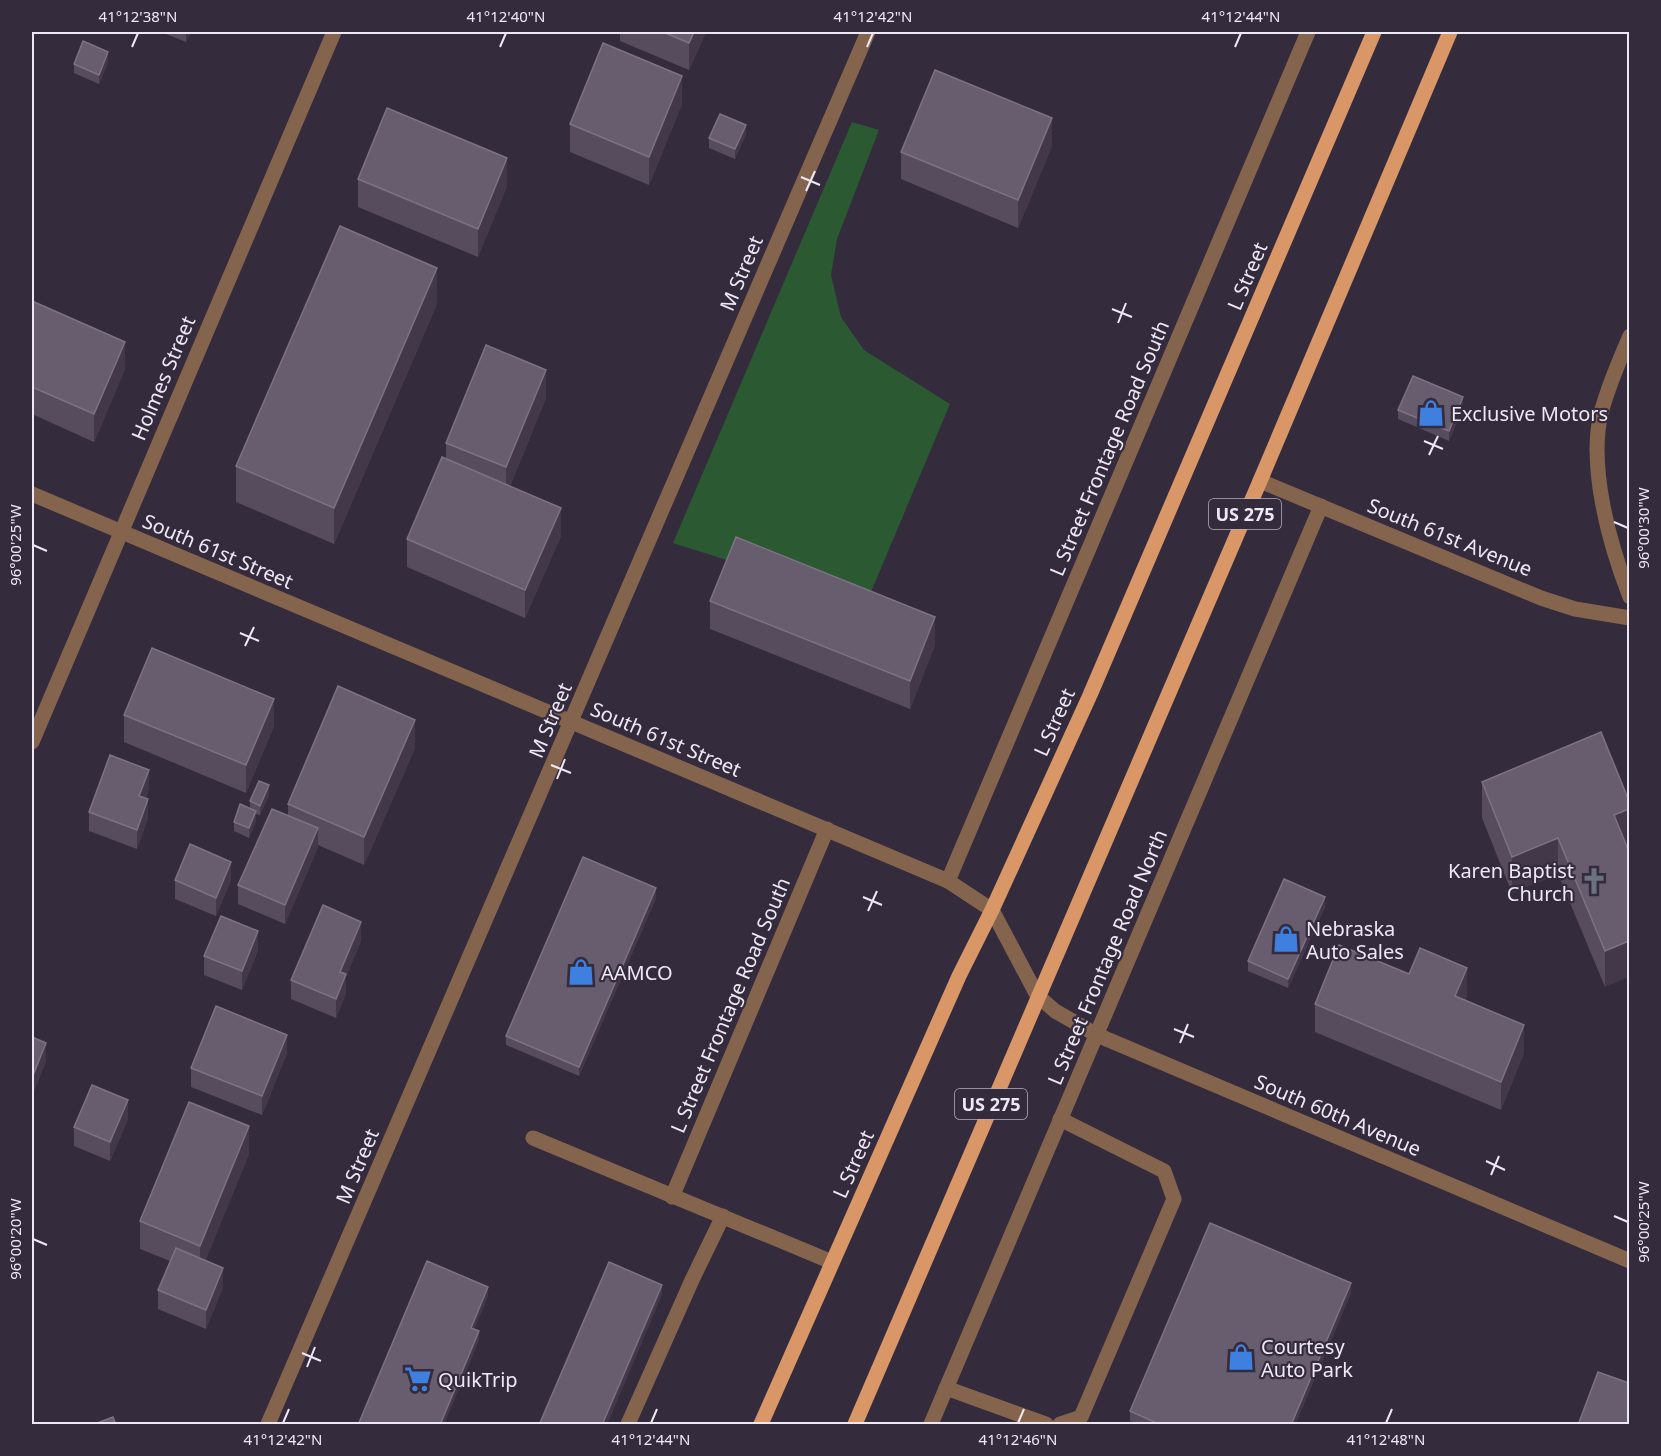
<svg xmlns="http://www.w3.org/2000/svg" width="1661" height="1456" font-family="'Noto Sans',sans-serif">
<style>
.green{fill:#2b5931}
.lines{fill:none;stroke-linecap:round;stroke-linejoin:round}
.service{stroke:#85644d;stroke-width:15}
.minor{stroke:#85644d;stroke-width:15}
.primary{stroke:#d99767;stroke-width:15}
.wall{fill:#574c5e}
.shaded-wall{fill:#42384a}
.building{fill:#685d6e;stroke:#7d7283;stroke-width:1.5}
.ticks{fill:none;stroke:#eee8f4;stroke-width:2}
.labels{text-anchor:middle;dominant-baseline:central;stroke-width:4.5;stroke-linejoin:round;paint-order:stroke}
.shield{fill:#342b3d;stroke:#b6afbd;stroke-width:1.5}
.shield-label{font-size:18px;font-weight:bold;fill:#eee8f4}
.street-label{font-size:20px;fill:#eee8f4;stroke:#342b3d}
.poi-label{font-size:20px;fill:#eee8f4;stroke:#342b3d;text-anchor:start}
.neatline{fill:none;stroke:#eee8f4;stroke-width:2}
.ticks-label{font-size:15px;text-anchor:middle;fill:#eee8f4}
</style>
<rect width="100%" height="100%" fill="#342b3d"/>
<!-- green -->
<polygon class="green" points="852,122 879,130 837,239 831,275 841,317 864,350 950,404 866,604 673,543"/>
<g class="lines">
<!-- service -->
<g class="service">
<polyline points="948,881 1308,32"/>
<polyline points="533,1138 832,1262"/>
<polyline points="946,1388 1046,1424"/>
<polyline points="628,1424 692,1280 723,1216"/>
<polyline points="931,1424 1321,506"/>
<polyline points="1060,1424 1081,1417 1174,1199 1164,1171 1060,1119"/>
</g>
<!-- minor -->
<g class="minor">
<path d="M1630 336C1619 361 1608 387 1601 413 1588 468 1610 546 1630 597"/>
<polyline points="1260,481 1541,598 1575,609 1630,618"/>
<polyline points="32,494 948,881 992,910 1037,995 1055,1011 1097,1035 1630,1261"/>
<polyline points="32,742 334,32"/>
<polyline points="672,1197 827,829"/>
<polyline points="268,1424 868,32"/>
</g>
<!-- primary -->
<g class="primary">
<polyline points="761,1424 959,976 992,910 1090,695 1374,32"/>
<polyline points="855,1424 1260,481 1450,32"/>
</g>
</g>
<!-- wall -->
<g class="wall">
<polygon points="161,32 191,32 186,42"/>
<polygon points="620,32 706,32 689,70 620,41"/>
<polygon points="108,62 99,84 74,73 74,64"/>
<polygon points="682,104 649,185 570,152 570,124"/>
<polygon points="746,134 735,159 709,148 709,138"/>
<polygon points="1052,146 1018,228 901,179 901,152"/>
<polygon points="358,179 507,186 478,257 358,207"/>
<polygon points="32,301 125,369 94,442 32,414"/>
<polygon points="437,304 334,544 236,502 236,466"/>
<polygon points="546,398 510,486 561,536 525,618 407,567 407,539 446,459 446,443"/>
<polygon points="1463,407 1449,441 1398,419 1398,410"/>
<polygon points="710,601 935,645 910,709 710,629"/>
<polygon points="124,715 274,726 246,793 124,742"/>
<polygon points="415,748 364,865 318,845 318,847 285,924 238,904 238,885 288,816 288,804"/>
<polygon points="1482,782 1629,801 1629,845 1627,846 1605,987 1558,874 1512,893 1482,818"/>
<polygon points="149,789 146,798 148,818 137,849 89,831 89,812"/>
<polygon points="269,795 260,815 256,814 256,821 249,838 234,831 234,822 250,808 250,801"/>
<polygon points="175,880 231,880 216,916 175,899"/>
<polygon points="656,898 579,1076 506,1045 506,1036"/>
<polygon points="1325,907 1288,988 1248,971 1248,961"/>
<polygon points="361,941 346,976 346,993 336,1018 291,999 291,980"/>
<polygon points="258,950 242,990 204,975 204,956"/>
<polygon points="1409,974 1467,995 1465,1001 1524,1053 1501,1110 1315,1032 1315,1004"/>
<polygon points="287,1053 262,1115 191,1087 191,1068"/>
<polygon points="128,1119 110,1161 74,1146 74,1127"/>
<polygon points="249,1154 205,1261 223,1287 206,1329 158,1309 158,1290 170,1261 140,1249 140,1221"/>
<polygon points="1351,1293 1295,1425 1139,1425 1130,1421 1130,1411"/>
</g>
<!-- shaded-wall -->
<g class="shaded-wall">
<polygon points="186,32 191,32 186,42"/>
<polygon points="694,32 706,32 689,70 689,43"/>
<polygon points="108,52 108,62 99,84 99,75"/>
<polygon points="682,76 682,104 649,185 649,157"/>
<polygon points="1052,118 1052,146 1018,228 1018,200"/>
<polygon points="746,125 746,134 735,159 735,149"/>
<polygon points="507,158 507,186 478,257 478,229"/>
<polygon points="437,268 437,304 334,544 334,508"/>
<polygon points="125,342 125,369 94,442 94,414"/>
<polygon points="546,370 546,398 506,495 506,467"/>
<polygon points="1463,397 1463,407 1449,441 1449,431"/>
<polygon points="561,508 561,536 525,618 525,590"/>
<polygon points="935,617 935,645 910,709 910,681"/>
<polygon points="274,699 274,726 246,793 246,765"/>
<polygon points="415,720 415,748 364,865 364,837"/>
<polygon points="149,770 149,789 139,815 139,796"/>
<polygon points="269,785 269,795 260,815 260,806"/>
<polygon points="148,799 148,818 137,849 137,830"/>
<polygon points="1629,809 1629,845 1614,851 1614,815"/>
<polygon points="256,811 256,821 249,838 249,828"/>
<polygon points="318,828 318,847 285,924 285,905"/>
<polygon points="1558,838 1558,874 1512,893 1512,857"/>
<polygon points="231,862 231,880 216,916 216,898"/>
<polygon points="656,888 656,898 579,1076 579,1067"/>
<polygon points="1325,897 1325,907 1288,988 1288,979"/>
<polygon points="361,922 361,941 346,976 346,993 336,1018 336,999 340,972"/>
<polygon points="258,931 258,950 242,990 242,971"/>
<polygon points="1629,941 1629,977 1605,987 1605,951"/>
<polygon points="1467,968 1467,995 1455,1024 1455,996"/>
<polygon points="1524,1025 1524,1053 1501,1110 1501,1082"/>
<polygon points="287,1035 287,1053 262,1115 262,1096"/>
<polygon points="46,1043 46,1062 32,1097 32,1078"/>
<polygon points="128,1100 128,1119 110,1161 110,1142"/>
<polygon points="249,1126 249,1154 200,1274 200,1246"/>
<polygon points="223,1268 223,1287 206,1329 206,1310"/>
<polygon points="1351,1283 1351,1293 1295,1425 1291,1425"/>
<polygon points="662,1285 662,1295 607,1425 602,1425"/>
<polygon points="488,1287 488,1297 471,1337 471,1328"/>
<polygon points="479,1331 479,1341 444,1425 440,1425"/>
</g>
<!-- building -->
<g class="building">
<polygon points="663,32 694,32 689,43"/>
<polygon points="83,41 108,52 99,75 74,64"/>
<polygon points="603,43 682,76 649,157 570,124"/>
<polygon points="935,70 1052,118 1018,200 901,152"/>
<polygon points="387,108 507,158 478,229 358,179"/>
<polygon points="720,114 746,125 735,149 709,138"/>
<polygon points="340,226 437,268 334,508 236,466"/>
<polygon points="32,301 125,342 94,414 32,387"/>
<polygon points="486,345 546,370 506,467 446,443"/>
<polygon points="1413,376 1463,397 1449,431 1398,410"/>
<polygon points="442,457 561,508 525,590 407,539"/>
<polygon points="736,537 935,617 910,681 710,601"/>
<polygon points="152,648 274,699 246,765 124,715"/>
<polygon points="338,686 415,720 364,837 288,804"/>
<polygon points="1601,732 1629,801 1629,809 1614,815 1629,852 1629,941 1605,951 1558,838 1512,857 1482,782"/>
<polygon points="110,755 149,770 139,796 148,799 137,830 89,812"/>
<polygon points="259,781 269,785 260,806 250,801"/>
<polygon points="240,804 256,811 249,828 234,822"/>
<polygon points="272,809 318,828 285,905 238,885"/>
<polygon points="190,844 231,862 216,898 175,880"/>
<polygon points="583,857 656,888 579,1067 506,1036"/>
<polygon points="1284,879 1325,897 1288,979 1248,961"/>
<polygon points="323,905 361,922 340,972 346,974 336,999 291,980"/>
<polygon points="221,916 258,931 242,971 204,956"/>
<polygon points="1339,945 1409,974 1420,948 1467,968 1455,996 1524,1025 1501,1082 1315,1004"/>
<polygon points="216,1006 287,1035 262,1096 191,1068"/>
<polygon points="32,1037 46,1043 32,1078"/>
<polygon points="92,1085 128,1100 110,1142 74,1127"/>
<polygon points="189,1102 249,1126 200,1246 140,1221"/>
<polygon points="1210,1223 1351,1283 1291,1425 1161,1425 1130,1411"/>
<polygon points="176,1248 223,1268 206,1310 158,1290"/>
<polygon points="427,1261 488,1287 471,1328 479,1331 440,1425 358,1425"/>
<polygon points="609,1262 662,1285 602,1425 539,1425"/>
<polygon points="1598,1372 1629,1383 1629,1425 1578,1425"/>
<polygon points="113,1417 116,1425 92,1425"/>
</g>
<!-- ticks -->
<path class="ticks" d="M132 47 138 33M500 47 506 33M867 47 873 33M1235 47 1241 33M801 177 820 185M806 191 815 171M1112 309 1132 317M1118 323 1126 303M1424 441 1443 449M1429 455 1438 436M1614 522 1628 528M33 545 47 551M240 633 259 641M245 646 254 627M551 765 571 773M557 779 565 759M863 897 882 905M868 911 877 891M1174 1029 1194 1037M1180 1043 1188 1024M1486 1161 1505 1170M1491 1175 1499 1156M1614 1216 1628 1222M33 1239 47 1245M302 1353 321 1361M307 1367 315 1347M283 1423 289 1409M651 1423 657 1409M1018 1423 1024 1409M1386 1423 1392 1409"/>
<!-- icons -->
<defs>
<symbol id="shop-bare" viewBox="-9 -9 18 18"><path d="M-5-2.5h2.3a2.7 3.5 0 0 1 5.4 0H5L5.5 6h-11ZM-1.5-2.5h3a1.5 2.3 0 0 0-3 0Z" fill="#3f7fe0" stroke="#342b3d" stroke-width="2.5" paint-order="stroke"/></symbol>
<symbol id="church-bare" viewBox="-9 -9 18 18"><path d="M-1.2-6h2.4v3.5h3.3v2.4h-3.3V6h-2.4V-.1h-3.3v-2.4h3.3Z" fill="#6b7280" stroke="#342b3d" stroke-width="2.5" paint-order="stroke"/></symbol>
<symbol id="supermarket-bare" viewBox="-9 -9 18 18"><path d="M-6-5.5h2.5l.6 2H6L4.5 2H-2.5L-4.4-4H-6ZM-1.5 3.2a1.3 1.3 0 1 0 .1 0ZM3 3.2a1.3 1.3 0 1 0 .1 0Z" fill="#3f7fe0" stroke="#342b3d" stroke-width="2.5" paint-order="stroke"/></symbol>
</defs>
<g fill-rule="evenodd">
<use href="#shop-bare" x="1412" y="394" width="38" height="38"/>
<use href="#church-bare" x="1575" y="862" width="38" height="38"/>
<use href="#shop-bare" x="1267" y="920" width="38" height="38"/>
<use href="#shop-bare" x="562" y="953" width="38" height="38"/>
<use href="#shop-bare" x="1222" y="1338" width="38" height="38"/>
<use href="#supermarket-bare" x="399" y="1360" width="38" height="38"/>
</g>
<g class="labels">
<!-- shield labels -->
<g class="shield">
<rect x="1209" y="499" width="72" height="30" rx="4.5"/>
<rect x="955" y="1089" width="72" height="30" rx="4.5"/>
</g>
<g class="shield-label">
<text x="1245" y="514">US 275</text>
<text x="991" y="1104">US 275</text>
</g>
<!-- street labels -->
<g class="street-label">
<text transform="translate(741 273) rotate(-67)">M Street</text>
<text transform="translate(1247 276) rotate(-67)">L Street</text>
<text transform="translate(163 378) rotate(-67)">Holmes Street</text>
<text transform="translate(1109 448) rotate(-67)">L Street Frontage Road South</text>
<text transform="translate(1450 537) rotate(22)">South 61st Avenue</text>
<text transform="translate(218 551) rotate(23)">South 61st Street</text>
<text transform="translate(550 720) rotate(-67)">M Street</text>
<text transform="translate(1054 722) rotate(-66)">L Street</text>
<text transform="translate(666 739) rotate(23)">South 61st Street</text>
<text transform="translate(1107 957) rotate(-67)">L Street Frontage Road North</text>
<text transform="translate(730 1005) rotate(-67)">L Street Frontage Road South</text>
<text transform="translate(1338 1115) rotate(23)">South 60th Avenue</text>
<text transform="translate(853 1164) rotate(-66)">L Street</text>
<text transform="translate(357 1166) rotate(-67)">M Street</text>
</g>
<!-- poi labels -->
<g class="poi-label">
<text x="1451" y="413">Exclusive Motors</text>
<text x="1574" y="870" text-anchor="end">Karen Baptist<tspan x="1574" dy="23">Church</tspan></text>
<text x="1306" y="928">Nebraska<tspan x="1306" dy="23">Auto Sales</tspan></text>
<text x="601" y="972">AAMCO</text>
<text x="1261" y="1346">Courtesy<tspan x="1261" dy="23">Auto Park</tspan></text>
<text x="438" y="1379">QuikTrip</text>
</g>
</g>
<!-- border -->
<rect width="1661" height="1456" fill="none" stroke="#342b3d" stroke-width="66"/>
<rect x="33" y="33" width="1595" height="1390" class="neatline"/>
<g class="ticks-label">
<text x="138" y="22">41°12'38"N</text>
<text x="506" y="22">41°12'40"N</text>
<text x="873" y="22">41°12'42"N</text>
<text x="1241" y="22">41°12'44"N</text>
<text transform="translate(1644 528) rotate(-90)" y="5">96°00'30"W</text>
<text transform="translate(16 545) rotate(-90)" y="5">96°00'25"W</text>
<text transform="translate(1644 1222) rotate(-90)" y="5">96°00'25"W</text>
<text transform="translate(16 1239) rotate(-90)" y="5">96°00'20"W</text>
<text x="283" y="1445">41°12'42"N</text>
<text x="651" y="1445">41°12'44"N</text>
<text x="1018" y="1445">41°12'46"N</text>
<text x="1386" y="1445">41°12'48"N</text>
</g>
</svg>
